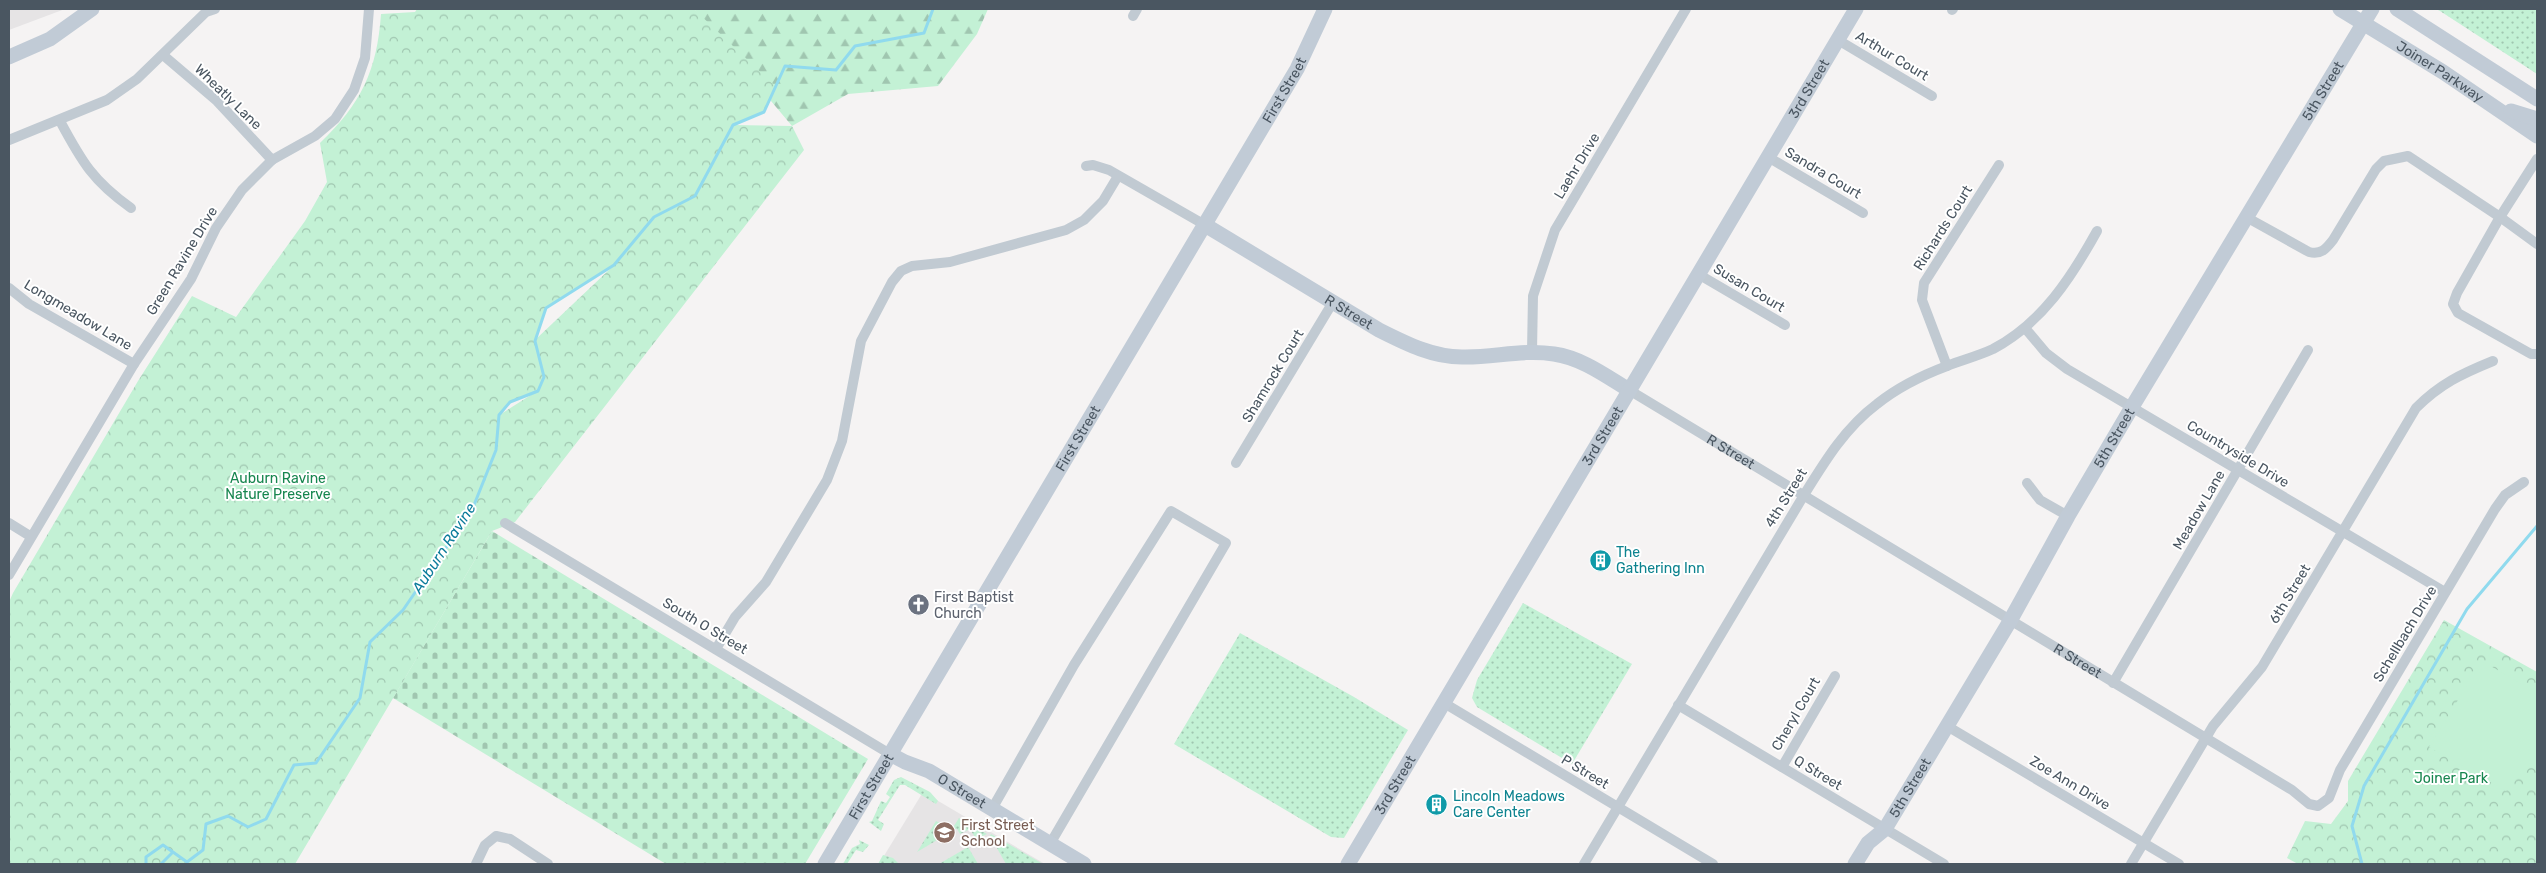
<svg xmlns="http://www.w3.org/2000/svg" width="2546" height="873" font-family="Rubik,sans-serif">
<style>
.education{fill:#e6e4e5}
.grass{fill:url(#grass-dots)}
.forest{fill:url(#forest-firs)}
.cemetery{fill:url(#cemetery-stones)}
.park{fill:url(#park-crowns);fill-rule:evenodd}
.pitch{fill:#c3f1d5}
.lines{fill:none;stroke-linecap:round;stroke-linejoin:round}
.stream{stroke:#90daee;stroke-width:3}
.street{stroke:#c1cad2;stroke-width:10}
.secondary{stroke:#c1cbd6;stroke-width:15}
.labels{text-anchor:middle;dominant-baseline:central;stroke-width:4;stroke-linejoin:round;paint-order:stroke}
.street-label{font-size:14px;fill:#4a5661;stroke:#fff}
.park-label{font-size:14px;fill:#17864f;stroke:#fff}
.culture-label{font-size:14px;fill:#0d838f;stroke:#fff;text-anchor:start}
.worship-label{font-size:14px;fill:#5b616d;stroke:#fff;text-anchor:start}
.education-label{font-size:14px;fill:#785e54;stroke:#fff;text-anchor:start}
.water-label{font-size:15px;font-style:italic;fill:#0c7c9b;stroke:#fff}
</style>
<defs>
<pattern id="grass-dots" width="8" height="8" patternUnits="userSpaceOnUse" patternTransform="scale(1.25)"><rect width="8" height="8" fill="#c3f1d5"/><path d="M2 2h.1M6 6h.1" fill="none" stroke="#a0c6b0" stroke-width="1.8" stroke-linecap="round"/></pattern>
<pattern id="forest-firs" width="22" height="20" patternUnits="userSpaceOnUse" patternTransform="scale(1.25)"><rect width="22" height="20" fill="#c3f1d5"/><path d="M5 1l3.5 6h-7zM16 11l3.5 6h-7z" fill="#a0c6b0"/></pattern>
<pattern id="cemetery-stones" width="16" height="16" patternUnits="userSpaceOnUse" patternTransform="scale(1.25)"><rect width="16" height="16" fill="#c3f1d5"/><path d="M2 7V4a2 2 0 0 1 4 0v3zM10 15v-3a2 2 0 0 1 4 0v3z" fill="#a0c6b0"/></pattern>
<pattern id="park-crowns" width="20" height="18" patternUnits="userSpaceOnUse" patternTransform="scale(1.25)"><rect width="20" height="18" fill="#c3f1d5"/><path d="M2 6a3 3 0 1 1 6 0M12 15a3 3 0 1 1 6 0" fill="none" stroke="#a0c6b0"/></pattern>
</defs>
<rect width="100%" height="100%" fill="#f5f3f3"/>
<!-- education -->
<g class="education">
<polygon points="9,9 65,9 9,30"/>
<polygon points="923,792 1045,864 879,864"/>
</g>
<!-- grass -->
<g class="grass">
<polygon points="2436,9 2537,9 2537,74 2440,11"/>
<polygon points="1523,603 1632,664 1572,764 1477,707 1472,698 1477,680"/>
<polygon points="1240,633 1354,697 1408,730 1344,838 1331,837 1174,744"/>
<polygon points="901,777 930,792 938,801 936,804 905,785 900,785 878,820 884,824 881,831 869,822 872,821 881,801 886,803 890,797 886,794 894,780"/>
<polygon points="959,818 987,834 976,839 970,829 960,834 957,829 952,829"/>
<polygon points="936,821 954,830 917,852 919,849"/>
<polygon points="991,834 1043,864 1006,864 990,836"/>
<polygon points="859,840 869,845 863,852 856,850 847,864 843,864 852,848 860,844"/>
<polygon points="968,847 978,864 939,864"/>
<polygon points="883,855 893,858 899,864 878,864"/>
</g>
<!-- forest -->
<polygon class="forest" points="694,9 988,9 977,34 938,86 848,94 792,126"/>
<!-- cemetery -->
<polygon class="cemetery" points="492,531 868,759 805,864 666,864 393,698"/>
<!-- park -->
<g class="park">
<path d="M417 9H694L776 87 764 112 734 125 792 126 804 150 515 522 492 531 295 864H9V602L13 593 138 381 192 296 236 317 305 221 327 182 320 143C361 104 377 71 381 14L415 12ZM611 267V268L535 340 546 308ZM534 392V393L501 414 510 402Z"/>
<polygon points="2444,620 2537,672 2537,864 2298,864 2287,858 2305,821 2331,824 2348,801 2348,781"/>
</g>
<!-- pitch -->
<polygon class="pitch" points="2482,661 2537,693 2537,756 2506,791 2429,747"/>
<g class="lines">
<!-- stream -->
<g class="stream">
<polyline points="146,864 146,857 163,845 187,862 203,850 206,824 228,816 248,827 266,819 294,765 316,763 360,698 370,642 403,610 472,510 496,450 499,415 510,402 538,391 544,377 535,341 546,308 614,265 654,217 695,196 733,125 764,112 785,66 836,70 855,46 924,33 933,9"/>
<polyline points="161,864 172,853"/>
<polyline points="2362,864 2352,826 2364,786 2467,609 2537,526"/>
</g>
<!-- street -->
<g class="street">
<polyline points="1952,10 1953,9"/>
<polyline points="1133,16 1137,9"/>
<polyline points="1838,40 1932,96"/>
<polyline points="163,55 217,101 272,160"/>
<path d="M60 121C82 162 93 181 131 208"/>
<polyline points="9,140 107,100 137,79 206,12 215,9"/>
<polyline points="1768,157 1863,213"/>
<polyline points="2537,159 2500,217 2457,293 2453,304 2458,313 2531,354 2537,354"/>
<polyline points="1086,166 1093,165 1109,170 1205,225"/>
<path d="M2246 217 2309 252C2321 255 2326 249 2333 240L2376 169 2384 161 2408 156 2500 217 2537 244"/>
<polyline points="1698,274 1785,325"/>
<polyline points="9,288 29,304 134,364"/>
<polyline points="2025,328 2046,353 2067,369 2445,592"/>
<polyline points="1532,351 1533,296 1555,230 1686,9"/>
<polyline points="1947,366 1922,300 1924,283 1999,165"/>
<path id="s1" d="M1629 390 2292 790 2309 804 2318 806 2329 798 2340 770 2495 509 2505 495 2524 482"/>
<polyline points="1236,463 1333,302"/>
<polyline points="2027,483 2040,500 2068,516"/>
<polyline points="9,523 30,536"/>
<polyline points="505,523 890,754"/>
<polyline points="9,575 134,364 191,279 216,228 242,190 272,160 315,136 335,119 354,90 365,58 369,9"/>
<polyline points="716,649 735,617 766,582 827,480 842,441 861,341 892,282 901,271 912,266 950,262 1066,230 1084,220 1103,201 1118,176"/>
<polyline points="2113,683 2308,350"/>
<polyline points="1444,703 1713,864"/>
<polyline points="1678,705 1944,864"/>
<polyline points="1947,726 2179,864"/>
<polyline points="1782,767 1835,676"/>
<polyline points="992,809 1074,665 1171,511 1226,543 1050,844"/>
<polyline points="476,864 485,845 496,836 510,839 548,864"/>
<path d="M1584 864 1804 495C1825 461 1845 428 1877 404 1897 388 1923 375 1947 366 1962 360 1978 356 1993 349 2042 323 2071 278 2097 231"/>
<path d="M2131 864 2213 726 2262 667 2416 408C2440 384 2461 374 2493 361"/>
</g>
<!-- secondary -->
<g class="secondary">
<path id="s2" d="M2340 9 2443 72 2537 136"/>
<polyline points="2397,9 2537,99"/>
<polyline points="9,57 50,39 92,9"/>
<polyline points="2511,111 2537,119"/>
<path id="s3" d="M1205 225 1379 330C1405 343 1432 357 1462 357 1493 358 1522 349 1554 354 1582 358 1606 376 1629 390"/>
<path id="s4" d="M890 754 905 762 929 771 1084 864"/>
<path id="s5" d="M825 864 1297 69 1325 9"/>
<path id="s6" d="M1348 864 1856 9"/>
<path id="s7" d="M1855 864 1868 843 1885 829 1947 726 2010 621 2068 516 2132 407 2372 9"/>
</g>
</g>
<!-- icons -->
<defs>
<symbol id="building-disc" viewBox="-11 -11 22 22"><circle r="9.5" fill="#0f9aa8" stroke="#fff"/><path d="M-4-6H4V6H1V3H-1V6H-4ZM-2.5-4.3h1.7v1.8h-1.7ZM.8-4.3h1.7v1.8H.8ZM-2.5-1h1.7V.8h-1.7ZM.8-1h1.7V.8H.8Z" fill="#fff"/></symbol>
<symbol id="church-disc" viewBox="-11 -11 22 22"><circle r="9.5" fill="#6b7280" stroke="#fff"/><path d="M-1.2-6h2.4v3.5h3.3v2.4h-3.3V6h-2.4V-.1h-3.3v-2.4h3.3Z" fill="#fff"/></symbol>
<symbol id="school-disc" viewBox="-11 -11 22 22"><circle r="9.5" fill="#8d6e63" stroke="#fff"/><path d="M0-5L7-2L0 1L-7-2ZM-4 1L0 2.5L4 1V4Q0 6-4 4Z" fill="#fff"/></symbol>
</defs>
<g fill-rule="evenodd">
<use href="#building-disc" x="1588" y="548" width="25" height="25"/>
<use href="#church-disc" x="906" y="592" width="25" height="25"/>
<use href="#building-disc" x="1424" y="792" width="25" height="25"/>
<use href="#school-disc" x="932" y="820" width="25" height="25"/>
</g>
<g class="labels">
<!-- street labels -->
<g class="street-label">
<text transform="translate(1892 56) rotate(31)">Arthur Court</text>
<text stroke="none"><textPath href="#s2" startOffset="118">Joiner Parkway</textPath></text>
<text stroke="none"><textPath href="#s6" startOffset="902">3rd Street</textPath></text>
<text stroke="none"><textPath href="#s5" startOffset="900">First Street</textPath></text>
<text stroke="none"><textPath href="#s7" startOffset="905">5th Street</textPath></text>
<text transform="translate(228 97) rotate(44)">Wheatly Lane</text>
<text transform="translate(1577 166) rotate(-59)">Laehr Drive</text>
<text transform="translate(1823 173) rotate(31)">Sandra Court</text>
<text transform="translate(1943 228) rotate(-58)">Richards Court</text>
<text transform="translate(182 261) rotate(-59)">Green Ravine Drive</text>
<text transform="translate(1749 288) rotate(31)">Susan Court</text>
<text stroke="none"><textPath href="#s3" startOffset="168">R Street</textPath></text>
<text transform="translate(78 315) rotate(31)">Longmeadow Lane</text>
<text transform="translate(1273 376) rotate(-59)">Shamrock Court</text>
<text stroke="none"><textPath href="#s6" startOffset="498">3rd Street</textPath></text>
<text stroke="none"><textPath href="#s5" startOffset="495">First Street</textPath></text>
<text stroke="none"><textPath href="#s7" startOffset="500">5th Street</textPath></text>
<text stroke="none"><textPath href="#s1" startOffset="119">R Street</textPath></text>
<text transform="translate(2238 454) rotate(31)">Countryside Drive</text>
<text transform="translate(1786 498) rotate(-58)">4th Street</text>
<text transform="translate(2199 510) rotate(-60)">Meadow Lane</text>
<text transform="translate(2290 594) rotate(-59)">6th Street</text>
<text transform="translate(705 626) rotate(31)">South O Street</text>
<text transform="translate(2405 634) rotate(-59)">Schellbach Drive</text>
<text stroke="none"><textPath href="#s1" startOffset="524">R Street</textPath></text>
<text transform="translate(1796 714) rotate(-60)">Cheryl Court</text>
<text transform="translate(1585 772) rotate(31)">P Street</text>
<text transform="translate(1818 773) rotate(31)">Q Street</text>
<text transform="translate(2070 783) rotate(31)">Zoe Ann Drive</text>
<text stroke="none"><textPath href="#s6" startOffset="92">3rd Street</textPath></text>
<text stroke="none"><textPath href="#s5" startOffset="90">First Street</textPath></text>
<text stroke="none"><textPath href="#s7" startOffset="95">5th Street</textPath></text>
<text stroke="none"><textPath href="#s4" startOffset="81">O Street</textPath></text>
</g>
<!-- park labels -->
<g class="park-label">
<text x="278" y="478">Auburn Ravine<tspan x="278" dy="16">Nature Preserve</tspan></text>
<text x="2451" y="778">Joiner Park</text>
</g>
<!-- culture labels -->
<g class="culture-label">
<text x="1616" y="552">The<tspan x="1616" dy="16">Gathering Inn</tspan></text>
<text x="1453" y="796">Lincoln Meadows<tspan x="1453" dy="16">Care Center</tspan></text>
</g>
<!-- worship labels -->
<g class="worship-label">
<text x="934" y="597">First Baptist<tspan x="934" dy="16">Church</tspan></text>
</g>
<!-- education labels -->
<g class="education-label">
<text x="961" y="825">First Street<tspan x="961" dy="16">School</tspan></text>
</g>
<!-- water labels -->
<g class="water-label">
<text transform="translate(444 548) rotate(-57)">Auburn Ravine</text>
</g>
</g>
<!-- border -->
<rect width="2546" height="873" fill="none" stroke="#4a5661" stroke-width="20"/>
</svg>
